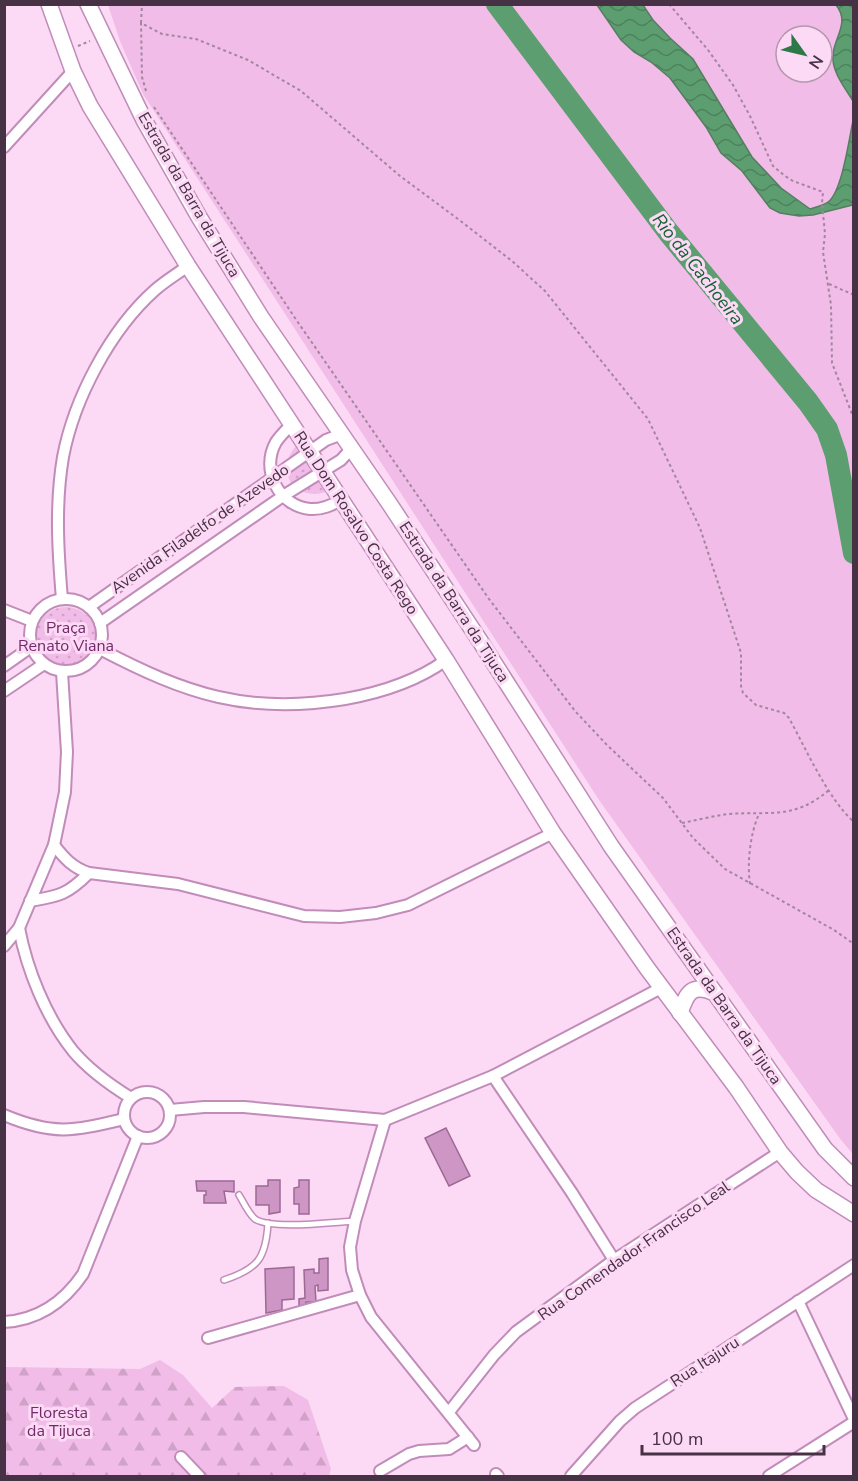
<svg xmlns="http://www.w3.org/2000/svg" width="858" height="1481" font-family="'Nunito Sans',sans-serif">
<style>
.grass{fill:#f1bce8;fill-rule:evenodd}
.forest{fill:url(#forest-firs)}
.park{fill:url(#park-dots)}
.water{fill:url(#water-waves);stroke:#567d62;stroke-width:1.5}
.lines{fill:none;stroke-linecap:round;stroke-linejoin:round}
.river{stroke:#5c9e6f;stroke-width:22}
.building{fill:#cd96c4;stroke:#9c6994;stroke-width:1.5}
.lane-casing{stroke:#c18cb9;stroke-width:8}
.street-casing{stroke:#c18cb9;stroke-width:14}
.secondary-casing{stroke:#c18cb9;stroke-width:18}
.path{stroke:#a3869e;stroke-width:2;stroke-dasharray:3 3;stroke-linecap:butt}
.lane{stroke:#fff;stroke-width:5}
.street{stroke:#fff;stroke-width:10}
.secondary{stroke:#fff;stroke-width:15}
.labels{text-anchor:middle;dominant-baseline:central;stroke-width:6;stroke-linejoin:round;paint-order:stroke}
.street-label{font-size:16px;fill:#473144;stroke:#fcd9f5}
.park-label{font-size:16px;fill:#712a69;stroke:#fcd9f5}
.water-label{font-size:18px;font-style:italic;fill:#166134;stroke:#fcd9f5}
</style>
<defs>
<pattern id="forest-firs" width="22" height="20" patternUnits="userSpaceOnUse" patternTransform="scale(1.5)"><rect width="22" height="20" fill="#f1bce8"/><path d="M5 1l3.5 6h-7zM16 11l3.5 6h-7z" fill="#d0a2c8"/></pattern>
<pattern id="park-dots" width="8" height="8" patternUnits="userSpaceOnUse" patternTransform="scale(1.5)"><rect width="8" height="8" fill="#f1bce8"/><path d="M2 2h.1M6 6h.1" fill="none" stroke="#d0a2c8" stroke-width="1.8" stroke-linecap="round"/></pattern>
<pattern id="water-waves" width="16" height="10" patternUnits="userSpaceOnUse" patternTransform="scale(1.5)"><rect width="16" height="10" fill="#5c9e6f"/><path d="M0 5q4-4 8 0t8 0" fill="none" stroke="#4e815d"/></pattern>
</defs>
<rect width="100%" height="100%" fill="#fcd9f5"/>
<!-- grass -->
<path class="grass" d="M108 5H853V1154L841 1140 599 800 143 94 120 41ZM786 36H822V72H786Z"/>
<!-- forest -->
<polygon class="forest" points="160,1360 183,1375 212,1408 235,1387 284,1386 308,1400 331,1469 329,1476 5,1476 5,1367 140,1369"/>
<!-- park -->
<g class="park">
<path d="M296 446 326 492C294 502 274 471 296 446Z"/>
<circle cx="66" cy="637" r="30"/>
</g>
<!-- water -->
<g class="water">
<path d="M597 5H643L653 20 670 38 693 59 752 157 781 188 810 209C816 207 824 205 828 202 842 192 849 139 853 121V205L813 215 799 216 780 213 770 208 742 171 721 153 706 127 670 78 651 62 634 52 621 40Z"/>
<path d="M836 5H853V101C845 88 831 71 833 54 835 36 850 22 836 5Z"/>
</g>
<g class="lines">
<!-- river -->
<polyline class="river" points="497,4 669,233 808,402 827,429 836,455 854,553"/>
</g>
<!-- building -->
<g class="building">
<polygon points="446,1128 470,1176 449,1186 425,1138"/>
<polygon points="268,1180 280,1180 280,1212 269,1214 269,1205 256,1205 256,1186 268,1186"/>
<polygon points="299,1180 309,1180 309,1214 299,1214 299,1204 294,1204 294,1188 299,1187"/>
<polygon points="196,1181 234,1181 234,1192 224,1191 226,1203 204,1203 204,1195 206,1195 206,1191 197,1191"/>
<polygon points="328,1258 328,1290 318,1291 318,1285 315,1286 316,1302 306,1302 305,1306 299,1308 299,1299 305,1298 304,1270 314,1269 314,1273 319,1273 319,1259"/>
<polygon points="294,1267 294,1299 282,1300 282,1310 266,1313 265,1269"/>
</g>
<g class="lines">
<defs>
<g id="lane">
<path d="M239 1195C244 1203 248 1213 255 1219 271 1230 334 1222 355 1221"/>
<path d="M224 1280C258 1269 266 1258 268 1223"/>
</g>
<g id="street">
<polyline points="4,147 73,71"/>
<path d="M291 425C286 430 280 436 276 442 260 470 279 506 310 509 322 510 332 505 341 500"/>
<circle cx="66" cy="635" r="36"/>
<path d="M62 599C58 552 55 504 63 457 74 399 110 330 155 290 165 281 177 274 188 266"/>
<polyline points="89,607 326,440 342,434"/>
<polyline points="4,610 32,621"/>
<polyline points="100,623 283,496 341,460 351,449"/>
<path d="M100 649C186 694 247 715 345 699 379 693 417 681 446 660"/>
<polyline points="4,666 31,647"/>
<polyline points="4,691 44,664"/>
<path d="M54 845C64 858 73 868 89 873L178 884 304 916 340 917 376 913 408 905 553 833"/>
<path d="M30 901C59 896 67 895 89 873"/>
<path d="M19 928C27 970 46 1017 73 1051 89 1070 110 1085 131 1098"/>
<polyline points="4,946 19,928 54,845 65,792 67,752 62,672"/>
<polyline points="493,1076 572,1193 614,1260"/>
<circle cx="147" cy="1115" r="23"/>
<polyline points="170,1110 204,1107 244,1107 385,1120 493,1076 661,988"/>
<path d="M4 1115C54 1136 73 1131 124 1119"/>
<polyline points="385,1120 355,1221 350,1247 352,1270 360,1295 371,1317 474,1445"/>
<polyline points="798,1301 854,1419"/>
<path d="M4 1322C39 1320 64 1302 83 1274L138 1136"/>
<polyline points="208,1338 360,1295"/>
<polyline points="449,1412 494,1355 516,1332 614,1260 780,1152"/>
<polyline points="181,1457 199,1476"/>
<polyline points="380,1471 409,1454 419,1451 449,1449 468,1437"/>
<polyline points="496,1474 498,1476"/>
<polyline points="571,1476 620,1421 635,1408 854,1265"/>
<polyline points="769,1476 854,1422"/>
</g>
<g id="secondary">
<polyline points="49,4 73,71 90,106 188,266 446,660 553,833 647,968 736,1087 780,1152 797,1172 816,1190 854,1214"/>
<polyline points="88,4 144,120 199,217 261,317 389,503 480,641 611,846 825,1149 854,1178"/>
<path d="M680 1013C687 992 692 983 715 993"/>
</g>
</defs>
<!-- lane casing -->
<use href="#lane" class="lane-casing"/>
<!-- street casing -->
<use href="#street" class="street-casing"/>
<!-- secondary casing -->
<use href="#secondary" class="secondary-casing"/>
<!-- path -->
<g class="path">
<polyline points="669,4 708,50 733,85 750,116 773,166 785,176 793,181 823,192 822,203 825,234 823,252 831,305 832,363 854,419"/>
<polyline points="141,23 142,4"/>
<polyline points="78,46 90,41"/>
<path d="M146 91 142 77 141 23 162 34 196 39 248 60 301 91 400 176 458 219 512 261 545 291 648 419 700 528 741 653V686L743 693 756 705 784 713 789 718C806 749 828 799 854 822"/>
<polyline points="154,107 295,318 489,599 575,711 607,745 663,798 693,838 725,869 834,930 854,944"/>
<polyline points="829,284 854,295"/>
<path d="M682 823C697 820 713 816 728 814 770 811 794 820 829 790"/>
<path d="M750 884C747 863 750 834 759 814"/>
</g>
<!-- lane -->
<use href="#lane" class="lane"/>
<!-- street -->
<use href="#street" class="street"/>
<!-- secondary -->
<use href="#secondary" class="secondary"/>
</g>
<g class="labels">
<!-- street labels -->
<g class="street-label">
<text transform="translate(189 195) rotate(60)">Estrada da Barra da Tijuca</text>
<text transform="translate(356 523) rotate(57)">Rua Dom Rosalvo Costa Rego</text>
<text transform="translate(200 529) rotate(-35)">Avenida Filadelfo de Azevedo</text>
<text transform="translate(454 602) rotate(57)">Estrada da Barra da Tijuca</text>
<text transform="translate(724 1006) rotate(55)">Estrada da Barra da Tijuca</text>
<text transform="translate(634 1251) rotate(-35)">Rua Comendador Francisco Leal</text>
<text transform="translate(705 1362) rotate(-33)">Rua Itajuru</text>
</g>
<!-- park labels -->
<g class="park-label">
<text x="66" y="628">Praça<tspan x="66" dy="18">Renato Viana</tspan></text>
<text x="59" y="1413">Floresta<tspan x="59" dy="18">da Tijuca</tspan></text>
</g>
<!-- water labels -->
<g class="water-label">
<text transform="translate(698 269) rotate(52)">Rio da Cachoeira</text>
</g>
</g>
<!-- border -->
<rect width="858" height="1481" fill="none" stroke="#473144" stroke-width="12"/>
<!-- north arrow -->
<g transform="translate(804 54) rotate(124)"><circle r="28" fill="#fcd9f5" stroke="#b496ae" stroke-width="1.5"/>
<path d="M0-4.5L10 22L0 15L-10 22Z" fill="#2c7847"/>
<text y="-9" font-size="16" font-weight="bold" text-anchor="middle" fill="#473144">N</text>
</g>
<!-- scale -->
<path d="M642 1445v9h182v-9" fill="none" stroke="#473144" stroke-width="3"/>
<text x="651" y="1445" font-size="18" fill="#473144" stroke="#fcd9f5" stroke-width="4.5" paint-order="stroke">100 m</text>
</svg>
